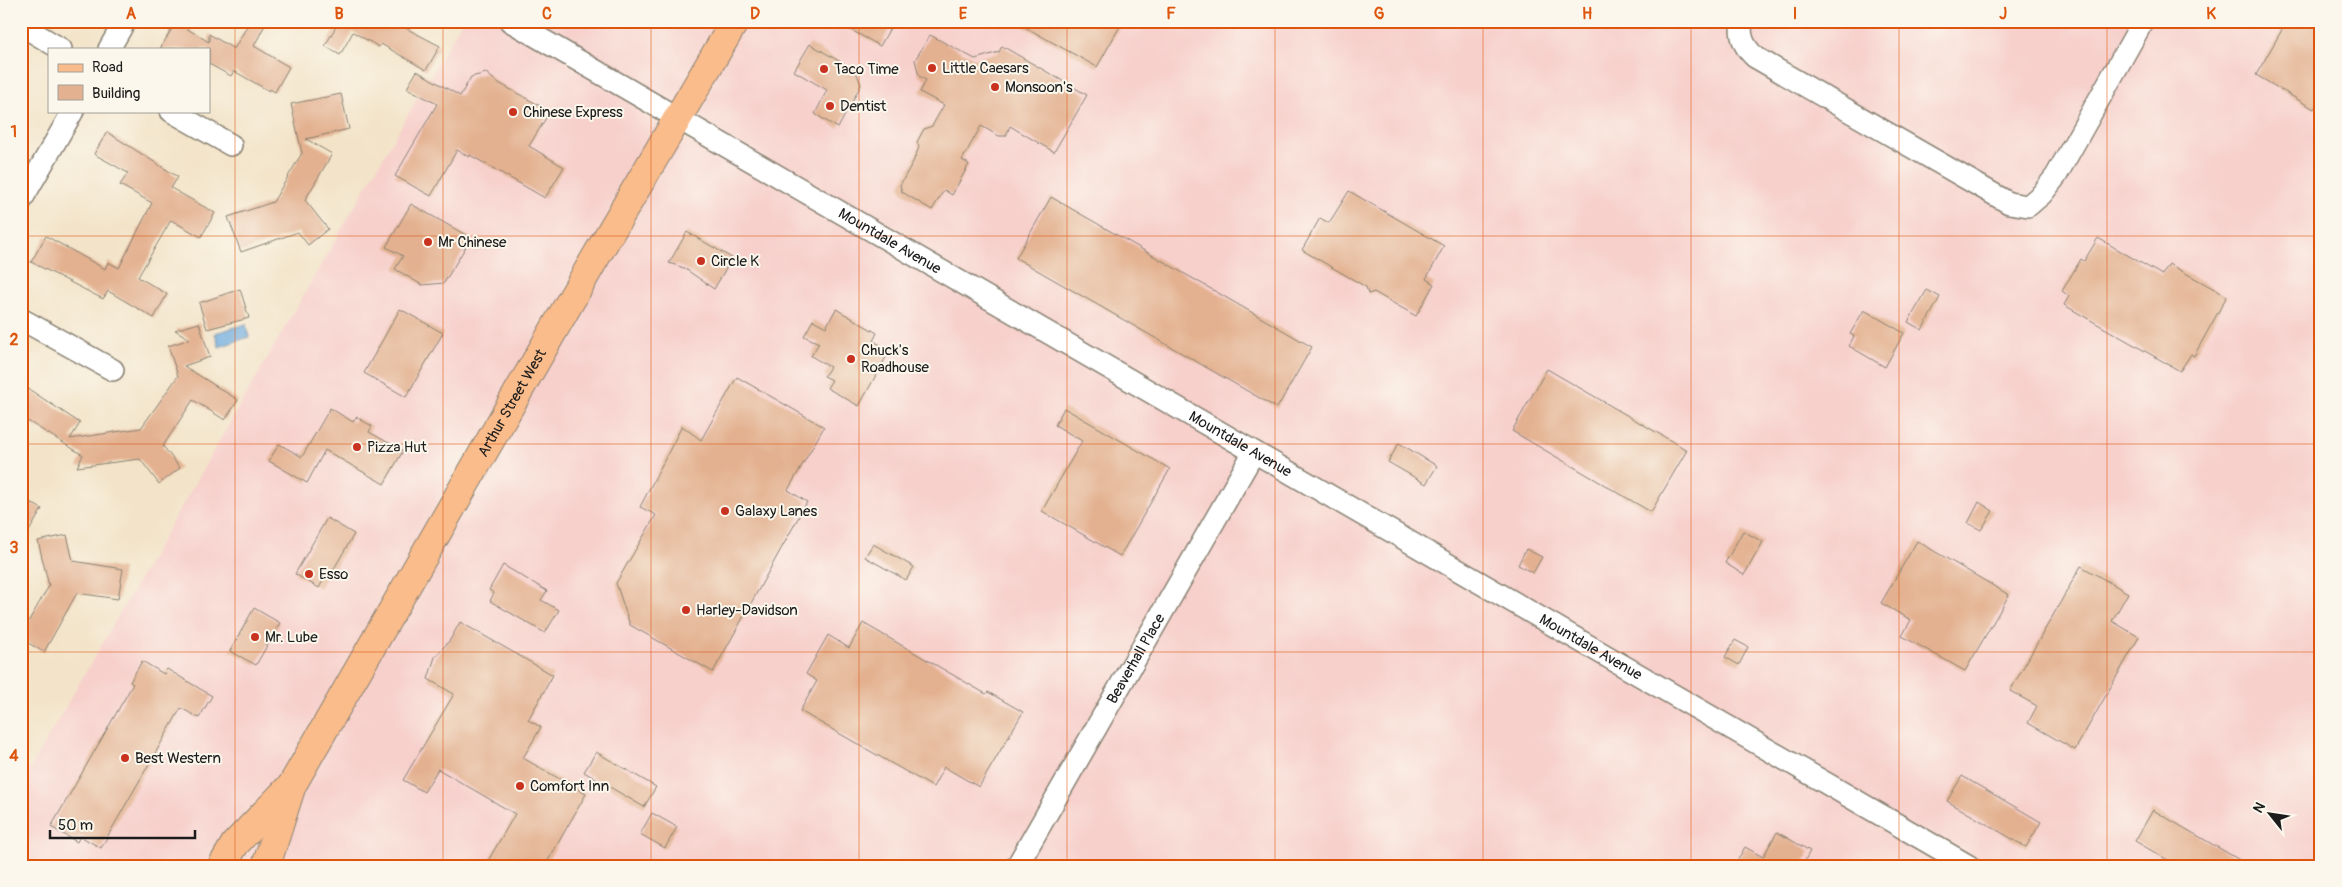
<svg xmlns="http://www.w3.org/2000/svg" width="2342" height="887" font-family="Pangolin,sans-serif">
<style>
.built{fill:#f7d0cc}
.water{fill:#6ba9dd;stroke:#44627c}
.building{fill:#e3b190}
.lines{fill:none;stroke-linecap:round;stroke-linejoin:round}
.minor-casing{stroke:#888072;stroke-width:24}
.major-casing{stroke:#888072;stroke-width:30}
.minor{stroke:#fff;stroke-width:21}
.major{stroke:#fabc8b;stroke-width:28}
.grid{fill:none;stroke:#de560d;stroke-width:1;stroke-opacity:0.55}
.poi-dot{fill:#c8321e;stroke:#fbf7ec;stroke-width:2}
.labels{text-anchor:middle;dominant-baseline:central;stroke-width:4;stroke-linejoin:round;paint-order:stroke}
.poi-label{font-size:15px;fill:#1c1c1c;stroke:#fbf7ec;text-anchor:start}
.street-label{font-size:15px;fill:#1c1c1c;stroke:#fbf7ec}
.neatline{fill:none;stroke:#de560d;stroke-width:2}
.grid-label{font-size:16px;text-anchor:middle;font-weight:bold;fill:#de560d}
</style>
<rect width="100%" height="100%" fill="#fbf7ec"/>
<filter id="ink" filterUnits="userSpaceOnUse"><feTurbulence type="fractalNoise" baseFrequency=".02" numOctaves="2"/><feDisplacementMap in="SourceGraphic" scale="10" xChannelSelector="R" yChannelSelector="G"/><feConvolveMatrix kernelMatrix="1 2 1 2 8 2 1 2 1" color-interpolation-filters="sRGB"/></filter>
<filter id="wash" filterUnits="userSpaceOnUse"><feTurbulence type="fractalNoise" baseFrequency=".0096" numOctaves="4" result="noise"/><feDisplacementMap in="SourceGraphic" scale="20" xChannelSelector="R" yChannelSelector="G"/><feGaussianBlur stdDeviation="1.12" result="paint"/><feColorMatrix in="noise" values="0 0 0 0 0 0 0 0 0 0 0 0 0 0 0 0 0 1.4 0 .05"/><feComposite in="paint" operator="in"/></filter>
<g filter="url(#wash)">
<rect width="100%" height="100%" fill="#f3e4c9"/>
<!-- built -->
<polygon class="built" points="462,21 2321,21 2321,866 21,866 21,784"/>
<!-- water -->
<polygon class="water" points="246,324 249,337 219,347 215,333"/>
<g id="blocks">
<!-- building -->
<g class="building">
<polygon points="250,21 267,21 254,46 289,67 275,92 270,89 269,91 234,71 231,76 209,64 209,49 160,49 176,22 209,42 209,34 234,49"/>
<polygon points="334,21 392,21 440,46 426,70 381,44 379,47 353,32 340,55 325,46 338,23"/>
<polygon points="835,21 894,21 880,46"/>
<polygon points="1014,21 1123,21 1097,67"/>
<polygon points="2287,21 2321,21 2321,98 2314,109 2256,75"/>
<polygon points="930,35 975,59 999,52 1002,46 1087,95 1054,152 1010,126 1006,136 999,136 981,126 962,160 969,164 952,195 944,190 932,210 902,192 900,185 913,162 919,147 917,142 924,129 932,126 944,105 920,92 926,80 919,76 915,60"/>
<polygon points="810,44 856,71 861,85 838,128 815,114 827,90 794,71"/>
<polygon points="417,71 460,96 471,77 486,73 497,82 542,107 546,118 529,146 564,167 545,198 470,155 469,157 457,150 431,196 395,176 437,104 407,88"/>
<polygon points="341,94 349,129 306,139 332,154 305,200 328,229 308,245 298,232 241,252 228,217 273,202 302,153 291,104"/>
<polygon points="107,132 178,177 171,188 215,213 201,237 171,220 138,277 167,294 154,318 108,291 103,299 31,262 46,236 105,269 108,262 119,268 152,203 120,185 128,173 94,154"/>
<polygon points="1349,191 1444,246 1426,279 1434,284 1416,316 1374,292 1368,294 1366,287 1302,250 1320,218 1329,223"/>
<polygon points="1051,197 1312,347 1277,408 1016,258"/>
<polygon points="411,204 471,238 444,283 422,285 395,269 403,256 386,247"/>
<polygon points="687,232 732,258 714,289 684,268 669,263"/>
<polygon points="2098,238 2162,275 2169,264 2227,296 2194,356 2191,354 2180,371 2064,305 2069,296 2062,291 2081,259 2084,261"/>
<polygon points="240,289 249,318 207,329 199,303"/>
<polygon points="1927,290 1940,297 1922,330 1908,322"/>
<polygon points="400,309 443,333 406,397 364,373"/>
<polygon points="836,309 877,333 873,341 890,350 859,406 827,388 832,380 824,376 830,367 811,356 819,343 804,336 813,320 826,327"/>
<polygon points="1864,310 1904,333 1885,367 1849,346 1854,336 1850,334"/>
<polygon points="199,323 210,357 184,366 238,400 225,420 193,400 163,446 180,468 159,484 140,459 77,467 83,455 21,417 21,384 80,423 70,439 141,428 178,376 168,346 190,339 175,330"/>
<polygon points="1547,369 1687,450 1651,512 1512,431"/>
<polygon points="737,377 824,427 788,490 807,502 713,672 630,625 616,583 656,515 640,507 682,426 701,440"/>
<polygon points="330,408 353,422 356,417 372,426 369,432 403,451 384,484 325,450 307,483 269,461 279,444 302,457"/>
<polygon points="1064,408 1170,469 1120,556 1042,511 1082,441 1055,425"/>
<polygon points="1399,443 1437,466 1426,484 1388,462"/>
<polygon points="21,497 42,509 21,545"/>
<polygon points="1979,502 1993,511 1981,530 1968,523"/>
<polygon points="327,518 354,534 328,579 325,577 319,588 295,574"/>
<polygon points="1743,531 1763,542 1744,575 1725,563"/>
<polygon points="67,535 73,561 123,569 118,599 77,593 44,652 21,639 21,634 49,586 38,541"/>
<polygon points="1917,541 2009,595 1965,671 1902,636 1911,620 1881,603"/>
<polygon points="873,544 914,567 906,580 865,557"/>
<polygon points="1526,549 1542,557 1533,573 1518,565"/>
<polygon points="503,565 547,591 541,600 559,610 545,633 490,601 494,593 489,590"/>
<polygon points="2081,566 2128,593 2112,621 2139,637 2075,750 2028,723 2037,706 2010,691"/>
<polygon points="254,608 280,623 256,665 230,651"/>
<polygon points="460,622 553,675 528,720 541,727 523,758 586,794 545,866 485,866 515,814 438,769 424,792 403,780 454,694 428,679 435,657 450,640"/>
<polygon points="863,623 986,694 988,692 1023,712 979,787 944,767 933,787 800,711 817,681 806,674 828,635 849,648"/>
<polygon points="1735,640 1748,647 1739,665 1725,657"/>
<polygon points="142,661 164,674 167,669 212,696 199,718 181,708 101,848 80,836 77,842 51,827 133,684 130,682"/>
<polygon points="596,752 656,787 644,807 584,772"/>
<polygon points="1962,776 2041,822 2026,847 1947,801"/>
<polygon points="2153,810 2250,866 2178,866 2135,841"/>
<polygon points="652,813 677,827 665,848 640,834"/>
<polygon points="1777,832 1810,851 1802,866 1734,866 1745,847 1763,857"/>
</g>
</g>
</g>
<g filter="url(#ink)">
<use href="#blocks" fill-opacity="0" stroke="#888072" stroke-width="1"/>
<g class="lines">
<defs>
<g id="minor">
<path id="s1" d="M510 21 1969 866"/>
<path d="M1742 21C1739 36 1744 47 1755 57L2009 203 2028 206 2042 194 2056 176 2143 21"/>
<polyline points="21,25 61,49"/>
<polyline points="109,49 125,21"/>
<polyline points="171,111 231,145"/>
<polyline points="21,201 73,111"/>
<polyline points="21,319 113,370"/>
<path id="s2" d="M1017 866 1254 452"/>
</g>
<g id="major">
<polyline points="222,866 235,844 287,790"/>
<path id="s3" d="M266 866 292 785 594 260 735 21"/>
</g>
</defs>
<!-- minor casing -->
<use href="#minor" class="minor-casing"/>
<!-- major casing -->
<use href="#major" class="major-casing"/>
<!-- minor -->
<use href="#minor" class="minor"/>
<!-- major -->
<use href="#major" class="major"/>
</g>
</g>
<!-- grid -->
<path class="grid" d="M235 21V866M443 21V866M651 21V866M859 21V866M1067 21V866M1275 21V866M1483 21V866M1691 21V866M1899 21V866M2107 21V866M21 236H2321M21 444H2321M21 652H2321"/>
<!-- markers -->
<g class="poi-dot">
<circle cx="932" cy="68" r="5"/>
<circle cx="824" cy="69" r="5"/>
<circle cx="995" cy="87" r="5"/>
<circle cx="830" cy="106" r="5"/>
<circle cx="513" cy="112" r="5"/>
<circle cx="428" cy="242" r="5"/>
<circle cx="701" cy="261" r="5"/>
<circle cx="851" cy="359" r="5"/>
<circle cx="357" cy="447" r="5"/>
<circle cx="725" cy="511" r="5"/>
<circle cx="309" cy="574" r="5"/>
<circle cx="686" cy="610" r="5"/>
<circle cx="255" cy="637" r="5"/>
<circle cx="125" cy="758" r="5"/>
<circle cx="520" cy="786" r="5"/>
</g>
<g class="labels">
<!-- poi labels -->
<g class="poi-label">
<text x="942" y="68">Little Caesars</text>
<text x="834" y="69">Taco Time</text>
<text x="1005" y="87">Monsoon's</text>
<text x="840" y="106">Dentist</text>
<text x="523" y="112">Chinese Express</text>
<text x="438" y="242">Mr Chinese</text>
<text x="711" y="261">Circle K</text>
<text x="861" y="350">Chuck's<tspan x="861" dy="17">Roadhouse</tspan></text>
<text x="367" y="447">Pizza Hut</text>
<text x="735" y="511">Galaxy Lanes</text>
<text x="319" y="574">Esso</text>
<text x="696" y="610">Harley-Davidson</text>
<text x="265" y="637">Mr. Lube</text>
<text x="135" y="758">Best Western</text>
<text x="530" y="786">Comfort Inn</text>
</g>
<!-- street labels -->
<g class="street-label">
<text stroke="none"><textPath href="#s1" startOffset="439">Mountdale Avenue</textPath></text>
<text stroke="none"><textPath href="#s3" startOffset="526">Arthur Street West</textPath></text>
<text stroke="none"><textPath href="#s1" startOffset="844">Mountdale Avenue</textPath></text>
<text stroke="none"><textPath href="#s1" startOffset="1249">Mountdale Avenue</textPath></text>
<text stroke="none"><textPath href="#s2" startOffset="239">Beaverhall Place</textPath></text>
</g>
</g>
<!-- margin -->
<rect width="2342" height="887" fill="none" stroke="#fbf7ec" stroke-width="55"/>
<!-- legend -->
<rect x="48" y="48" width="162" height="65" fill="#fbf7ec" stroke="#a29f99"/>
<rect x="58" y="64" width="25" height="8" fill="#fabc8b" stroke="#a29f99"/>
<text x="92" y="72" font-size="15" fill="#1c1c1c">Road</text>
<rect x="58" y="85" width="25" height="15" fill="#e3b190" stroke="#a29f99"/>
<text x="92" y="98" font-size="15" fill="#1c1c1c">Building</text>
<!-- north arrow -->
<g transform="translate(2270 814) rotate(300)" stroke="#fbf7ec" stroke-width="4" paint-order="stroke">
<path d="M0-4L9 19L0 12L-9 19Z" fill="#1c1c1c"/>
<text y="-8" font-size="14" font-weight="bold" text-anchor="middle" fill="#1c1c1c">N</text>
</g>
<!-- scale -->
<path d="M50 830v8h145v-8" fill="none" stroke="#1c1c1c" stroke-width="2.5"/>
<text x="58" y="830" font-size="15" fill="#1c1c1c" stroke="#fbf7ec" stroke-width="4" paint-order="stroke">50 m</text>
<rect x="28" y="28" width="2286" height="832" class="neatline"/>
<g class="grid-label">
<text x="131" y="19">A</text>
<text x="339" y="19">B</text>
<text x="547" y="19">C</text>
<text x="755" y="19">D</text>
<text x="963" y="19">E</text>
<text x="1171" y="19">F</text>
<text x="1379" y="19">G</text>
<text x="1587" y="19">H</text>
<text x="1795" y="19">I</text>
<text x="2003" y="19">J</text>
<text x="2211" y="19">K</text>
<text x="14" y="137">1</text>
<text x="14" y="345">2</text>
<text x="14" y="553">3</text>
<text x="14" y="761">4</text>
</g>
</svg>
